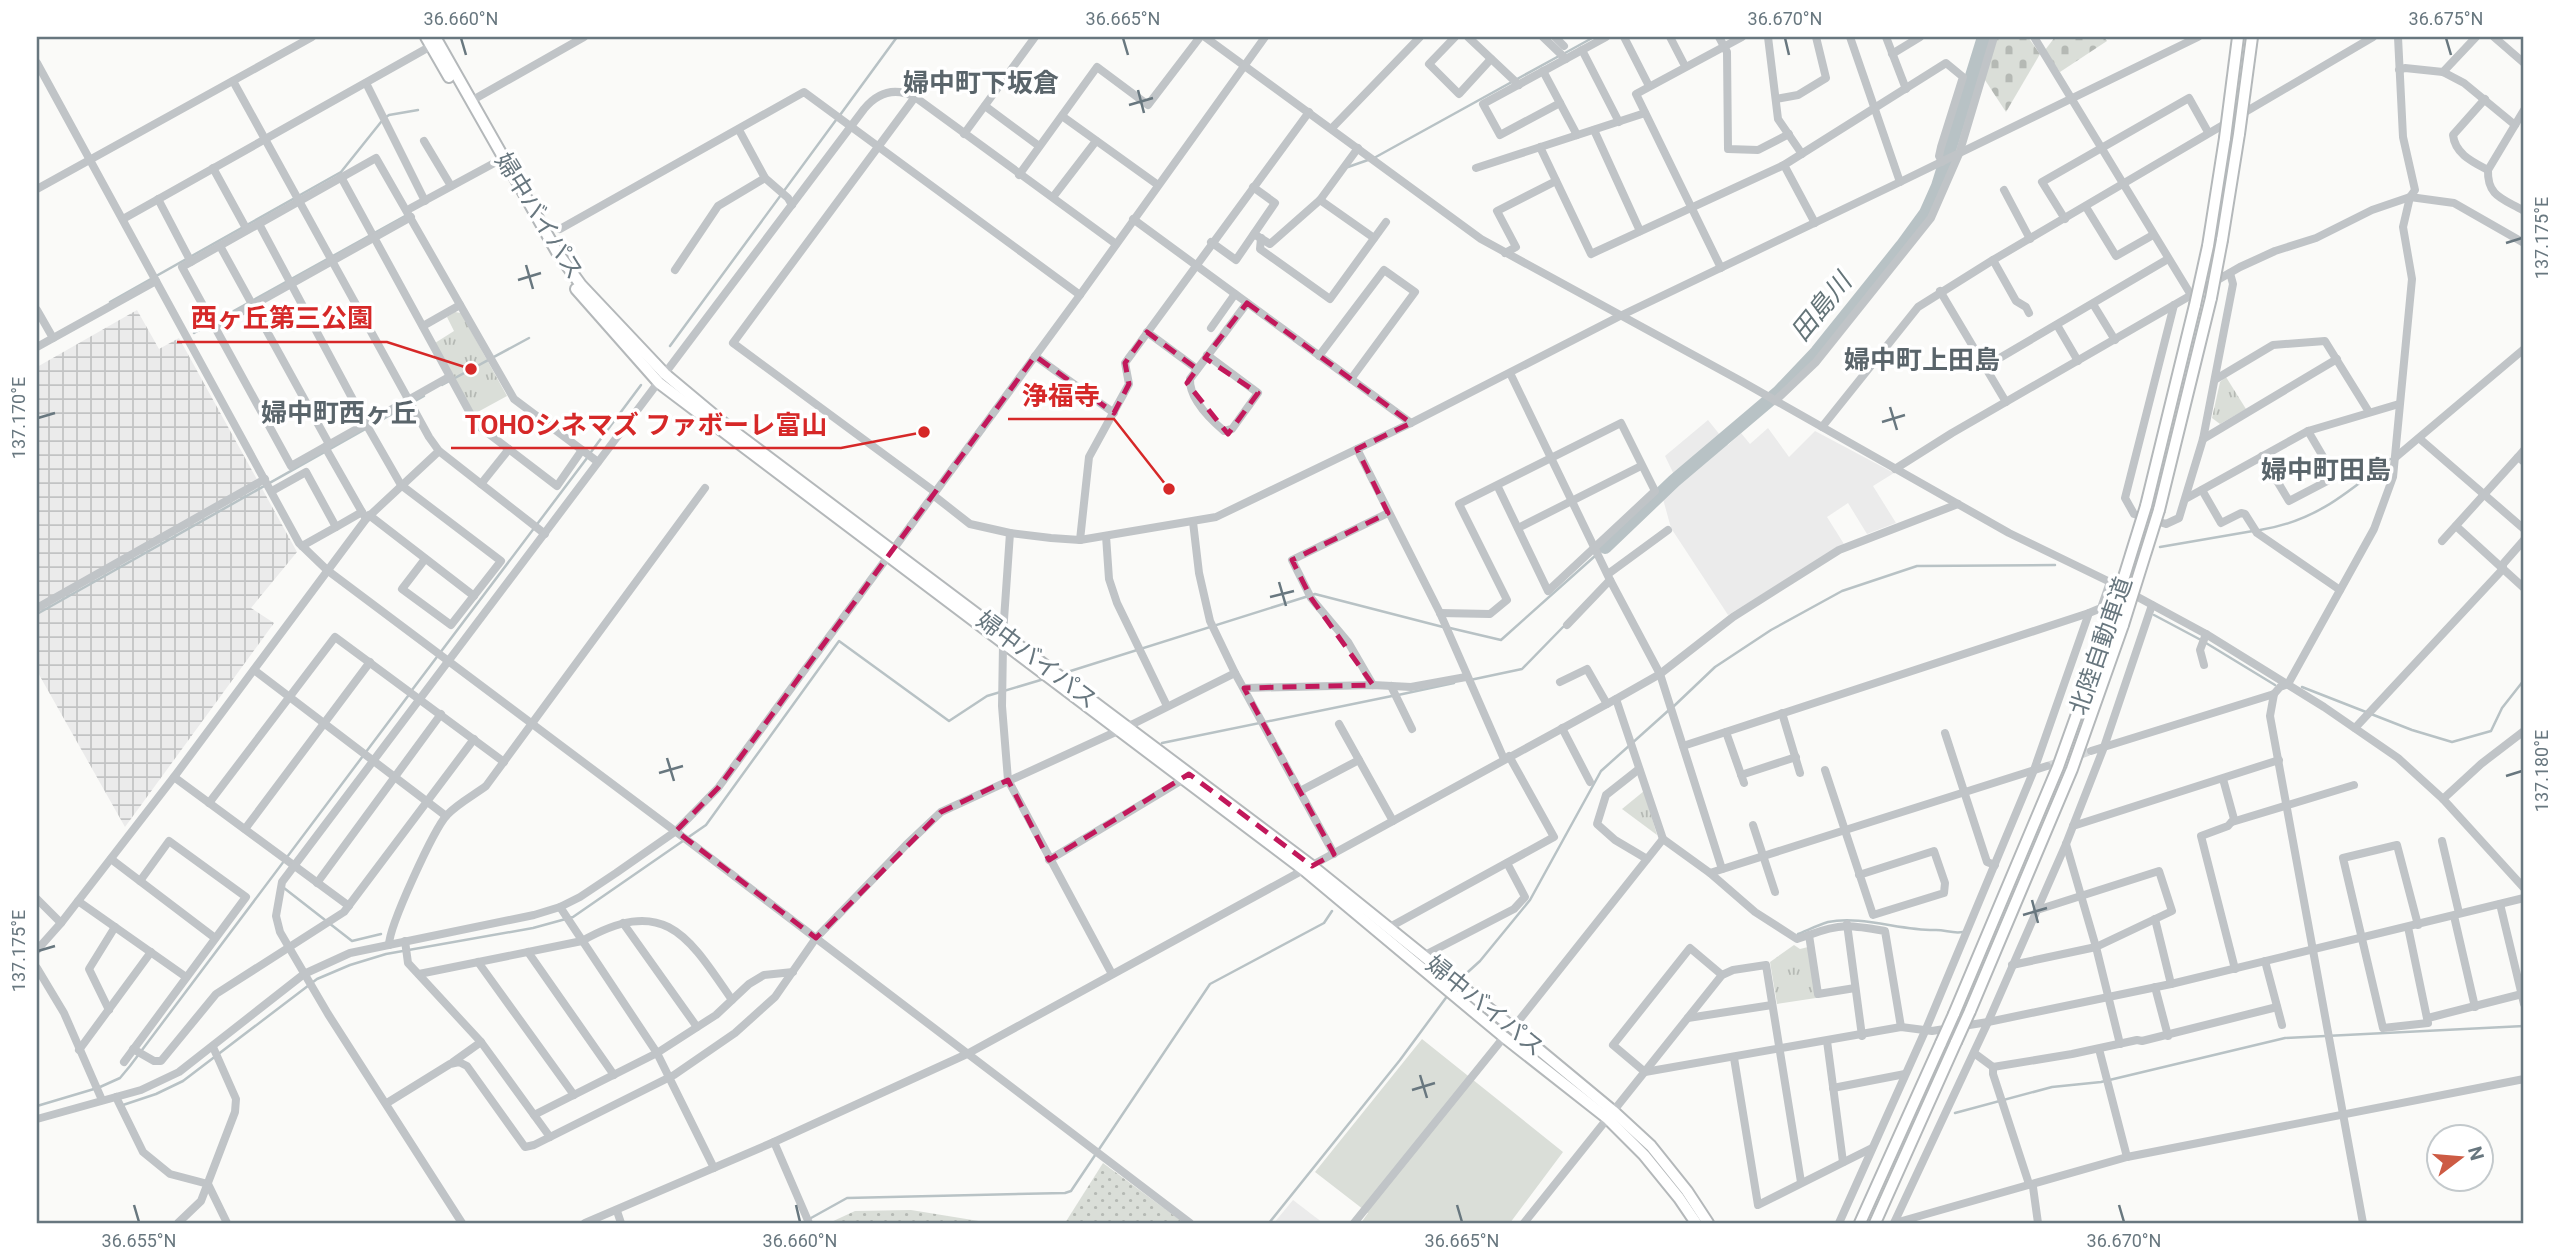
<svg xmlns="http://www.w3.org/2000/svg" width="2561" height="1260" font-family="Roboto,'Noto Sans JP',sans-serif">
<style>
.built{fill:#ebebeb}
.industrial{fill:url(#industrial-grid)}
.grass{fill:url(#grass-tufts)}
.cemetery{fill:url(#cemetery-stones)}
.garden{fill:url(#garden-dots)}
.pitch{fill:#daded8}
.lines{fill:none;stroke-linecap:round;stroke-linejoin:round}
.stream{stroke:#b8c2c5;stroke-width:2.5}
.river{stroke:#b8c2c5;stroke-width:14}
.minor-tunnel{stroke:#d6d9da;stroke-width:8;stroke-dasharray:8 4;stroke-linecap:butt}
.highway-casing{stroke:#b4b8ba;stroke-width:14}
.minor{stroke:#c0c4c7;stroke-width:8}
.highway{stroke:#fff;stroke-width:10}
.highway-bridge-casing{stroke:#b4b8ba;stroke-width:14;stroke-linecap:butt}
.highway-bridge{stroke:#fff;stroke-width:10}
.marked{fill:none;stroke:#c2185b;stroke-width:5;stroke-dasharray:14 9;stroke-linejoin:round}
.ticks{fill:none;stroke:#68777f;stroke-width:2.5}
.labels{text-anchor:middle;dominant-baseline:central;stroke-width:7;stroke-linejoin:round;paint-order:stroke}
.street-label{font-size:24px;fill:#68777f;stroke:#fff}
.neighbourhood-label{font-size:26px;font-weight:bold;fill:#5a656b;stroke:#fff}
.water-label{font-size:26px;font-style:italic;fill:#647478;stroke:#fff}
.leader{fill:none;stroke:#d62828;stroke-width:2.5}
.callout-dot{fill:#d62828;stroke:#fff;stroke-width:2.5}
.callout-label{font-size:26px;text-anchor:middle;font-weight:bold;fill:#d62828;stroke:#fff;stroke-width:7;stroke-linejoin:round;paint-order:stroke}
.neatline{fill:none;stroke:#68777f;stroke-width:2.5}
.ticks-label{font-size:18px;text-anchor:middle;fill:#68777f}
</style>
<defs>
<pattern id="industrial-grid" width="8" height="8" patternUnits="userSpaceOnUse" patternTransform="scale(1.75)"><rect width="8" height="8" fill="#ebebeb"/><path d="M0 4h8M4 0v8" fill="none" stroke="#c2c3c4"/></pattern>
<pattern id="grass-tufts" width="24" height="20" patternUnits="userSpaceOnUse" patternTransform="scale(1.75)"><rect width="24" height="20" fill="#daded8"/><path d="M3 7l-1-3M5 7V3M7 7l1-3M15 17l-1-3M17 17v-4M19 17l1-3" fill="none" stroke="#b5b9b4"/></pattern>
<pattern id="cemetery-stones" width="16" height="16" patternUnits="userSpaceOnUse" patternTransform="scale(1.75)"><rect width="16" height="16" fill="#daded8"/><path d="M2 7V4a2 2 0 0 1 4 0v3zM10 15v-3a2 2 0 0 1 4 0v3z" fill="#b5b9b4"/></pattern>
<pattern id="garden-dots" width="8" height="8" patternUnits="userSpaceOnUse" patternTransform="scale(1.75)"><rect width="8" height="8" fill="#daded8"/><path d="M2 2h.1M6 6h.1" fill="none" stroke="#b5b9b4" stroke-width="1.8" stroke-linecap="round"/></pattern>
</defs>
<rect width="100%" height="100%" fill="#fafaf8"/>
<!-- built -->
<g class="built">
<polygon points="1708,420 1728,445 1741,433 1750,444 1768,428 1789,457 1815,431 1894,473 1873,486 1896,523 1867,534 1848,503 1827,517 1844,544 1728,615 1671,528 1663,499 1678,483 1665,456"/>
<polygon points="1293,1200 1323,1223 1274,1223"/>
</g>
<!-- industrial -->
<polygon class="industrial" points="137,310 159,349 179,338 297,552 251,608 274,623 125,827 37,671 37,367"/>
<!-- grass -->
<g class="grass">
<polygon points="455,312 461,313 507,396 474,414 435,343 454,331 447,317"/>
<polygon points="2226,377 2246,409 2220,424 2212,418 2220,382"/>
<polygon points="1644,791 1657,835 1622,809"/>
<polygon points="1794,945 1800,949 1808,947 1816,998 1777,1004 1770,962"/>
</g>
<!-- cemetery -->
<g class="cemetery">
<polygon points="1995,37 2028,37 2040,54 2006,112 1983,77"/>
<polygon points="2055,37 2104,37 2107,41 2060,72 2045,50"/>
</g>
<!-- garden -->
<g class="garden">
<polygon points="1103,1163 1184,1223 1065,1223"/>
<polygon points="911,1210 991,1223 829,1223 855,1211"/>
</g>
<!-- pitch -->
<polygon class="pitch" points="1422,1039 1563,1152 1510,1223 1361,1223 1368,1213 1315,1172"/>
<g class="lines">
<!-- stream -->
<g class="stream">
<polyline points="1565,53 1594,37"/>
<polyline points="840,115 897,37"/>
<polyline points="386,117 389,115 418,110"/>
<polyline points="1374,158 1559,56"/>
<polyline points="1348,167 1368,160"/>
<polyline points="110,302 341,172 381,122"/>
<polyline points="194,333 405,216"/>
<polyline points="670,346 836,120"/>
<polyline points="442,385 529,338"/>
<polyline points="591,452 641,385"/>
<path d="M2260 530C2316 521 2347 493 2390 459"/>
<polyline points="2160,547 2253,531"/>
<polyline points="37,614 424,396"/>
<polyline points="2154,615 2201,640"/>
<polyline points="1450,628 1501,640 1595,556"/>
<polyline points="2206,643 2275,685"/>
<polyline points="1061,674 1315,594 1443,627"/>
<polyline points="1470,680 1522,669 1563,627"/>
<polyline points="2302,687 2412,730 2452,742 2491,731 2502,708 2524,680"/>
<polyline points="412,690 587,458"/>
<polyline points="1398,695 1454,683"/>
<polyline points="1674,706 1715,667 1771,630 1842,591 1917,566 2055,565"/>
<polyline points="1162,743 1392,696"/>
<polyline points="284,888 352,941 381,934"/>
<path d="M1798 934C1808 930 1818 925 1828 922 1861 915 1902 931 1936 930 1946 930 1953 934 1963 932"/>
<polyline points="1458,981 1480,961 1530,900 1601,771 1669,710"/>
<polyline points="100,1087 120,1078 130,1066 408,696"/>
<polyline points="123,1105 156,1094 183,1081 317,979 350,965 386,954 533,928 573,917 706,825 839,641 949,721 987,696 1044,679"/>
<polyline points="37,1106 94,1089"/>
<polyline points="1955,1113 2052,1087 2101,1082 2285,1038 2524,1026"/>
<polyline points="811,1218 847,1198 1065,1193 1071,1191 1210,984 1324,923 1332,911"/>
<polyline points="1269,1223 1400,1060 1448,995"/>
</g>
<!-- river -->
<polyline class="river" points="1605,547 1674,481 1779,392 1817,352 1902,246 1926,213 1938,186 1984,37"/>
<!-- minor-tunnel -->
<polyline class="minor-tunnel" points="2047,766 2091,751"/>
<defs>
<g id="highway">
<polyline points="426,37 449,77"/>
<polyline points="435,37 557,252 581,285 665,374 732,430 1312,866 1513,1028 1613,1111 1651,1146 1687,1191 1708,1223"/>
<polyline points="2222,240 2239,134"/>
<polyline points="2208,246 2225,138"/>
<polyline points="576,289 659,383 1304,870 1504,1037 1607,1118 1644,1155 1679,1198 1696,1223"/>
<polyline points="2146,506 2195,305"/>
<polyline points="2159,510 2211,298"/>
<polyline points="1970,1011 2072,769 2123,625"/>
<polyline points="1954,1014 2058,767 2110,622"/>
<polyline points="1860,1223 1941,1043"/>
<polyline points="1875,1223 1956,1042"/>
</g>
</defs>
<!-- highway casing -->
<use href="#highway" class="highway-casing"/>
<!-- minor -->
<g class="minor">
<polyline points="1205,37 1481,239 1741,381 2009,533 2110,582 2206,634 2324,707 2398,758 2443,799 2524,888"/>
<polyline points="1455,37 1429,64 1459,94 1491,59"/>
<polyline points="1468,37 1519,85"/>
<polyline points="1543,37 1566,59"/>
<polyline points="1555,37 1564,46"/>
<polyline points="1624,37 1649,86"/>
<polyline points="1670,37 1685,66"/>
<polyline points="1719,37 1727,52 1728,149 1758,150 1789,134"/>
<polyline points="1768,37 1778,119 1802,154"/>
<polyline points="1850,37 1900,182"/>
<polyline points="1886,37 1906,89"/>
<polyline points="2034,37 2191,295"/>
<polyline points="2494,37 2524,63"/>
<polyline points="1582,50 1619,122"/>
<polyline points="1892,54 1920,37"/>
<polyline points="37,63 299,543 327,570 683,837 1190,1223"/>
<polyline points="2399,70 2405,68 2443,72 2464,83 2515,125"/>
<polyline points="1543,71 1577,135"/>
<polyline points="2443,72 2476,37"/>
<polyline points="233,81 429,437 439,451 545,534"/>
<polyline points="366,83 425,201"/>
<polyline points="915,97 733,343 935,492"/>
<polyline points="1776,99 1798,95 1826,78 1816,37"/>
<path d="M2485 99 2453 135C2455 154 2473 162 2488 170"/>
<polyline points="471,101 584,37"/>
<polyline points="1560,103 1500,135 1483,104 1606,37"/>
<polyline points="985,106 1039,146"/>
<path d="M2524 110 2488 170C2487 197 2504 199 2524 211"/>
<polyline points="1062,116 1158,185"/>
<polyline points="1332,128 1420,37"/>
<polyline points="739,130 765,178 788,198 792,205"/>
<polyline points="1594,130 1640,231"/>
<polyline points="964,134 1035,37"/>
<polyline points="424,141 451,186"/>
<polyline points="1540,147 1591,254 1784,165 1946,63 1963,77 1941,147 1939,156 1942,162"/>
<polyline points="1784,165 1815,223"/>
<polyline points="213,168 247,230"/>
<polyline points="1476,168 1645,113"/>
<polyline points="1019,175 1097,67 1148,105 1200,37"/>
<polyline points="341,177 476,424 557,486 582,450"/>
<polyline points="37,189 312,37"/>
<polyline points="2004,190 2030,239"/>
<polyline points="1053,197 1096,141"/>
<polyline points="158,199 191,262"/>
<polyline points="1320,200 1374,238"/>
<polyline points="2086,207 2116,256 2153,235"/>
<polyline points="411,208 498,161"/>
<polyline points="123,219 431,46"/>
<polyline points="1133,219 1411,423"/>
<polyline points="2065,219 2042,182 2189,98 2208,132"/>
<polyline points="259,224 366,424 401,485 501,561 451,625 402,589 425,559"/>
<polyline points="560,229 804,92 1080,295"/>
<polyline points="1254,234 1270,244 1320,200 1358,148"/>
<polyline points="1261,238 1260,249 1330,299 1386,222"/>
<polyline points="1211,242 1236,260 1275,203 1253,187"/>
<polyline points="220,246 329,444"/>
<polyline points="1505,253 1516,247 1497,211 1556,181"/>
<polyline points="1993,260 2016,301 2026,307 2029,313"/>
<polyline points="1721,268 1636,94 1742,37"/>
<polyline points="675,270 718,206 765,178"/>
<polyline points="1940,291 2006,402"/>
<polyline points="2093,304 2115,340"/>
<polyline points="2174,305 2125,498 2134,514 2166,524 2179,518 2203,439 2233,284 2230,273"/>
<polyline points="37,310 53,338"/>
<polyline points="2057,325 2078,361"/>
<polyline points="423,326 460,305"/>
<polyline points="214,327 411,217"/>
<polyline points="1211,328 1235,294"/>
<polyline points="1147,332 1197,369"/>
<polyline points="37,347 156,281"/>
<path d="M1207 355 1258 393 1232 429 1224 431C1210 419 1189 398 1190 379L1247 303"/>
<polyline points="1035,356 1114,413"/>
<polyline points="1319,356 1384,270 1415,292 1351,379"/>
<polyline points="1986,366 2168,259"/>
<polyline points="1510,373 1610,580 1660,674 1722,869"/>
<polyline points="449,377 291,466 182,267 376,158 514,399 598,462"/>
<polyline points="2216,379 2273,345 2325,341 2369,412"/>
<polyline points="1775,401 1816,362 1931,218 1959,154 1994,37"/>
<polyline points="1822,427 1918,307 1993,260 2373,37"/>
<polyline points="2203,439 2337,359"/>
<polyline points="2420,439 2524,529"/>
<polyline points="325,447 366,519"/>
<polyline points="1357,449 1440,613 1504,759"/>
<polyline points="2524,450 2518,457 2524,462"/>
<polyline points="2262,456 2289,501 2335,477 2308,431"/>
<polyline points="2396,457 2524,349"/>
<polyline points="1895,469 1952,433 2240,267 2275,251 2316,238 2372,210 2410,197 2454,203 2524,243"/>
<polyline points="481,484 509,449"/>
<polyline points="2202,490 2221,523 2241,513 2245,514 2257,533 2340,590"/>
<polyline points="272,491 306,472 336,527 302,546"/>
<polyline points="933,495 970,524 1010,533 1051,538 1080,540 1216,517 1411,423 1620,316 1900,182 2198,37"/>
<polyline points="2187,498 2308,431 2399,404"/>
<polyline points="369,515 474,596"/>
<polyline points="1193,522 1199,573 1210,621 1235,673 1334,854"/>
<polyline points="2456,526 2524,588"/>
<polyline points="336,527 362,512"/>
<polyline points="1518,528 1641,466"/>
<polyline points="1106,536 1109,579 1117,603 1167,706"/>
<polyline points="1080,540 1089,457 1129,384 1125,363 1309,112"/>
<polyline points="2442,541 2518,457"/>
<polyline points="1608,574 1668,530"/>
<polyline points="37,608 265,479"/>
<polyline points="1440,613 1490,614 1507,600 1459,504 1621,423 1655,491 1548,591 1497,485"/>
<polyline points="1567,625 1610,580"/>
<polyline points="1003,634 1010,533"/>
<polyline points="1003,645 1002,706 1008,780 1112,974"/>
<polyline points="2204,665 2200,650 2206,634"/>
<polyline points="254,670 446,816"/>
<polyline points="1560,682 1587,669 1607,704"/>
<polyline points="1373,685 1348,642 1311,598 1292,560 1388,513"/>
<polyline points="1391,686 1412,729"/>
<polyline points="1244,688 1373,685 1411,687 1466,677"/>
<polyline points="2274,694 2270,716 2363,1223"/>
<polyline points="1616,699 1663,839 1710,873 1755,912 1797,939 1809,935"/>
<polyline points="1782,713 1800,773"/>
<polyline points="1339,724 1393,821"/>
<polyline points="1562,728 1590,782"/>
<polyline points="2355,728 2503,569 2503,564 2524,540"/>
<polyline points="1726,732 1744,783"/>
<polyline points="1945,733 1987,862 1995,865"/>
<polyline points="1683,746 2089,613"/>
<polyline points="2091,751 2274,694 2280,687 2288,684 2374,529 2393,477 2412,279 2403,227 2410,197 2415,190 2403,137 2398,37"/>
<polyline points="1639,769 1606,795 1597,824 1615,840 1647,859"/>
<path d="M1825 770C1841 818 1857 867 1873 915L1944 893 1945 883 1934 851 1859 875"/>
<polyline points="1741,775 1796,757"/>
<polyline points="174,777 349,906"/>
<polyline points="2223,779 2234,819 2228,826 2201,836 2235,969"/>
<polyline points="1300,791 1359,760"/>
<polyline points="2443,799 2481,764 2524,731"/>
<polyline points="209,803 335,637 504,762"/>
<polyline points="2232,822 2354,785"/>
<polyline points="1753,825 1775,892"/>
<polyline points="2073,826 2279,760"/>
<polyline points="245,829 370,662"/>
<polyline points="2442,841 2459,913"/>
<polyline points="2066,844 2096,947 2120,1044"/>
<polyline points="111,859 215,938"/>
<polyline points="1049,860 1182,780"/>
<polyline points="1710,873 2047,766"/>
<polyline points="317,883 441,714"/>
<polyline points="37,899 61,923"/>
<polyline points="78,901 186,977"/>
<polyline points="2500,904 2524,1004"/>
<polyline points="560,907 657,1053 714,1168"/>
<polyline points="2454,916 2475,1007"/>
<polyline points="2155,919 2171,984"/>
<polyline points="623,923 697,1027"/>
<polyline points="1847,924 1862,1036"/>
<polyline points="2408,927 2428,1023 2383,1028 2343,858 2397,845 2418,925"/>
<polyline points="1388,928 1554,837 1509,756"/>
<polyline points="405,941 408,963 481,1042 550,1137"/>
<path d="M389 945C389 926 434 829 447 815 457 804 474 795 486 786L705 488"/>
<polyline points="37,950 61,923 174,777 366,519 439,451"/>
<polyline points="528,952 614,1075"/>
<polyline points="1423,956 1514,909 1525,897 1507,863"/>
<polyline points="2265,961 2282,1025"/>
<polyline points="478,962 574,1095"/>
<polyline points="2012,965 2096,947 2172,911 2159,871 2037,910"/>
<polyline points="37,968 64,1013 102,1100"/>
<path d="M419 974 582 941C665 894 688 936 732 1000"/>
<polyline points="1722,975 1690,948 1613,1045 1645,1072 1901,1027 1932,1031 1988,1022 2171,984 2524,898"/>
<polyline points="2155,987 2168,1036"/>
<path d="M1855 988 1818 994 1809 935C1841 923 1851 925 1885 931L1901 1027"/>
<polyline points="109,1010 89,969 115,927"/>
<polyline points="1688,1018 1772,1005"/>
<polyline points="2428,1018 2522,994"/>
<polyline points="1513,1028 1663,839"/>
<polyline points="1827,1041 1843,1162"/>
<polyline points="133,1049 154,1061 161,1061 216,994 344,912 474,739"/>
<polyline points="2099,1049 2127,1157"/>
<polyline points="79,1050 151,952"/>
<polyline points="1974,1053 1993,1067 1993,1074 2029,1184 2033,1187 2038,1223"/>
<polyline points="1734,1058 1758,1205 1872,1148"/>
<polyline points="124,1062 246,897 169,841 140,881"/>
<polyline points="453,1062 481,1042"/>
<polyline points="1993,1067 2072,1054 2137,1040 2142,1041 2277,1007"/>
<polyline points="1833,1088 1905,1074"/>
<polyline points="116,1097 143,1152 170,1174 208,1184 227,1223"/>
<polyline points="387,1103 450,1064 459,1062 467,1066 525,1147 534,1145 674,1075 735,1033 775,997 816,938 906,845 941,812 1133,724 1235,673"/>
<polyline points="534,1115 657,1053 716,1015 749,984 764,975 793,972"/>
<polyline points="37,1119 141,1090 179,1072 304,974 350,953 534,915 560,907 580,897 616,873 676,831 718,788 1080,295 1265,37"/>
<polyline points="774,1142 809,1223"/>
<polyline points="617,1211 621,1223"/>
<polyline points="178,1223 201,1201 235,1112 236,1099 213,1047"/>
<path d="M462 1223 328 1014 280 932 276 916 282 882 864 109C878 92 895 87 915 97L1116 244"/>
<polyline points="585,1223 774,1142 967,1054 1616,699 1660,674 1733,617 1839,550 1958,504"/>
<polyline points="1354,1223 1504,1037"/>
<polyline points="1524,1223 1722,975 1733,970 1766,965 1801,1182"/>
<polyline points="1839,1223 1926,1029 2034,770 2089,613 2101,608 2110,582"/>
<polyline points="1894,1223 1988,1022 2066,844 2104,747 2152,605"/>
<polyline points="1895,1223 2127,1157 2524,1079"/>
</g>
<!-- highway -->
<use href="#highway" class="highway"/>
<defs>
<g id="highway-bridge">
<polyline points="2239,134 2252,37"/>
<polyline points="2225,138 2238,37"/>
<polyline points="2211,298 2222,240"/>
<polyline points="2195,305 2208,246"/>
<polyline points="2110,622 2146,506"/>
<polyline points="2123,625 2159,510"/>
<polyline points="1956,1042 1970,1011"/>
<polyline points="1941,1043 1954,1014"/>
</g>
</defs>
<!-- highway-bridge casing -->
<use href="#highway-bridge" class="highway-bridge-casing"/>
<!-- highway-bridge -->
<use href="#highway-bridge" class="highway-bridge"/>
</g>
<!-- marked area -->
<path class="marked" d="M1247 303 1411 423 1357 449 1388 513 1292 560 1311 598 1373 685 1244 688 1334 854 1312 866 1189 774 1049 860 1008 780 941 812 816 938 676 831 718 788 1035 356 1114 413 1129 384 1125 363 1147 332 1197 369 1187 383 1228 434 1258 393 1205 358Z"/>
<!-- ticks -->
<path class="ticks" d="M461 38 466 55M1123 38 1128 55M1785 38 1789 55M2446 38 2451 55M1138 90 1144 113M1129 105 1153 98M2506 243 2522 238M526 265 533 289M518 280 541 273M1890 407 1897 430M38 418 55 413M1882 422 1905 415M1279 582 1286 606M1270 597 1294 591M667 758 674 781M659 773 683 766M2506 776 2522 771M2032 900 2038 923M2023 915 2047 908M38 951 55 946M1420 1075 1427 1098M1412 1090 1435 1083M134 1205 139 1222M796 1205 800 1222M1457 1205 1462 1222M2119 1205 2124 1222"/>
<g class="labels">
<!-- street labels -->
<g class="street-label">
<text transform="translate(539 216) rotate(58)">婦中バイパス</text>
<text transform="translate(2101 646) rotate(-71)">北陸自動車道</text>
<text transform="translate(1037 660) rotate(37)">婦中バイパス</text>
<text transform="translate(1485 1006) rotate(39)">婦中バイパス</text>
</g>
<!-- neighbourhood labels -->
<g class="neighbourhood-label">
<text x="981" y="83">婦中町下坂倉</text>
<text x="1922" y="360">婦中町上田島</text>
<text x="339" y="413">婦中町西ヶ丘</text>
<text x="2326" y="470">婦中町田島</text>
</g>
<!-- water labels -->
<g class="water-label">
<text transform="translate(1821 307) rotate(-51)">田島川</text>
</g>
</g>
<!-- callouts -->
<path class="leader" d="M471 369L387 342H177M1169 489L1114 419H1008M924 432L841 448H451"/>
<g class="callout-dot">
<circle cx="471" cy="369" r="7"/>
<circle cx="1169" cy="489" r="7"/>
<circle cx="924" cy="432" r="7"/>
</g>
<g class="callout-label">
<text x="282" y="327">西ヶ丘第三公園</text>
<text x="1061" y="405">浄福寺</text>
<text x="646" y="434">TOHOシネマズ ファボーレ富山</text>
</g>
<!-- border -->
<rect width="2561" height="1260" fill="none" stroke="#ffffff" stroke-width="77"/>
<!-- north arrow -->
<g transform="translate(2460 1158) rotate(74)"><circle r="33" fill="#ffffff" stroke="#c3c9cc" stroke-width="2"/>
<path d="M0-5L12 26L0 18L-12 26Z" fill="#cd5b44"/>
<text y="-10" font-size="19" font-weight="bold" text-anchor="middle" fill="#68777f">N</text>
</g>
<rect x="38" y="38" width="2484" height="1184" class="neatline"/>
<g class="ticks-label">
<text x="461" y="25">36.660°N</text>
<text x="1123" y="25">36.665°N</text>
<text x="1785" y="25">36.670°N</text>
<text x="2446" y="25">36.675°N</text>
<text transform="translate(2542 238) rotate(-90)" y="6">137.175°E</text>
<text transform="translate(19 418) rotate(-90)" y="6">137.170°E</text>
<text transform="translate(2542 771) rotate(-90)" y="6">137.180°E</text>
<text transform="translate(19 951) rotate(-90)" y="6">137.175°E</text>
<text x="139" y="1247">36.655°N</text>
<text x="800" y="1247">36.660°N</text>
<text x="1462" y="1247">36.665°N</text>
<text x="2124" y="1247">36.670°N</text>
</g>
</svg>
